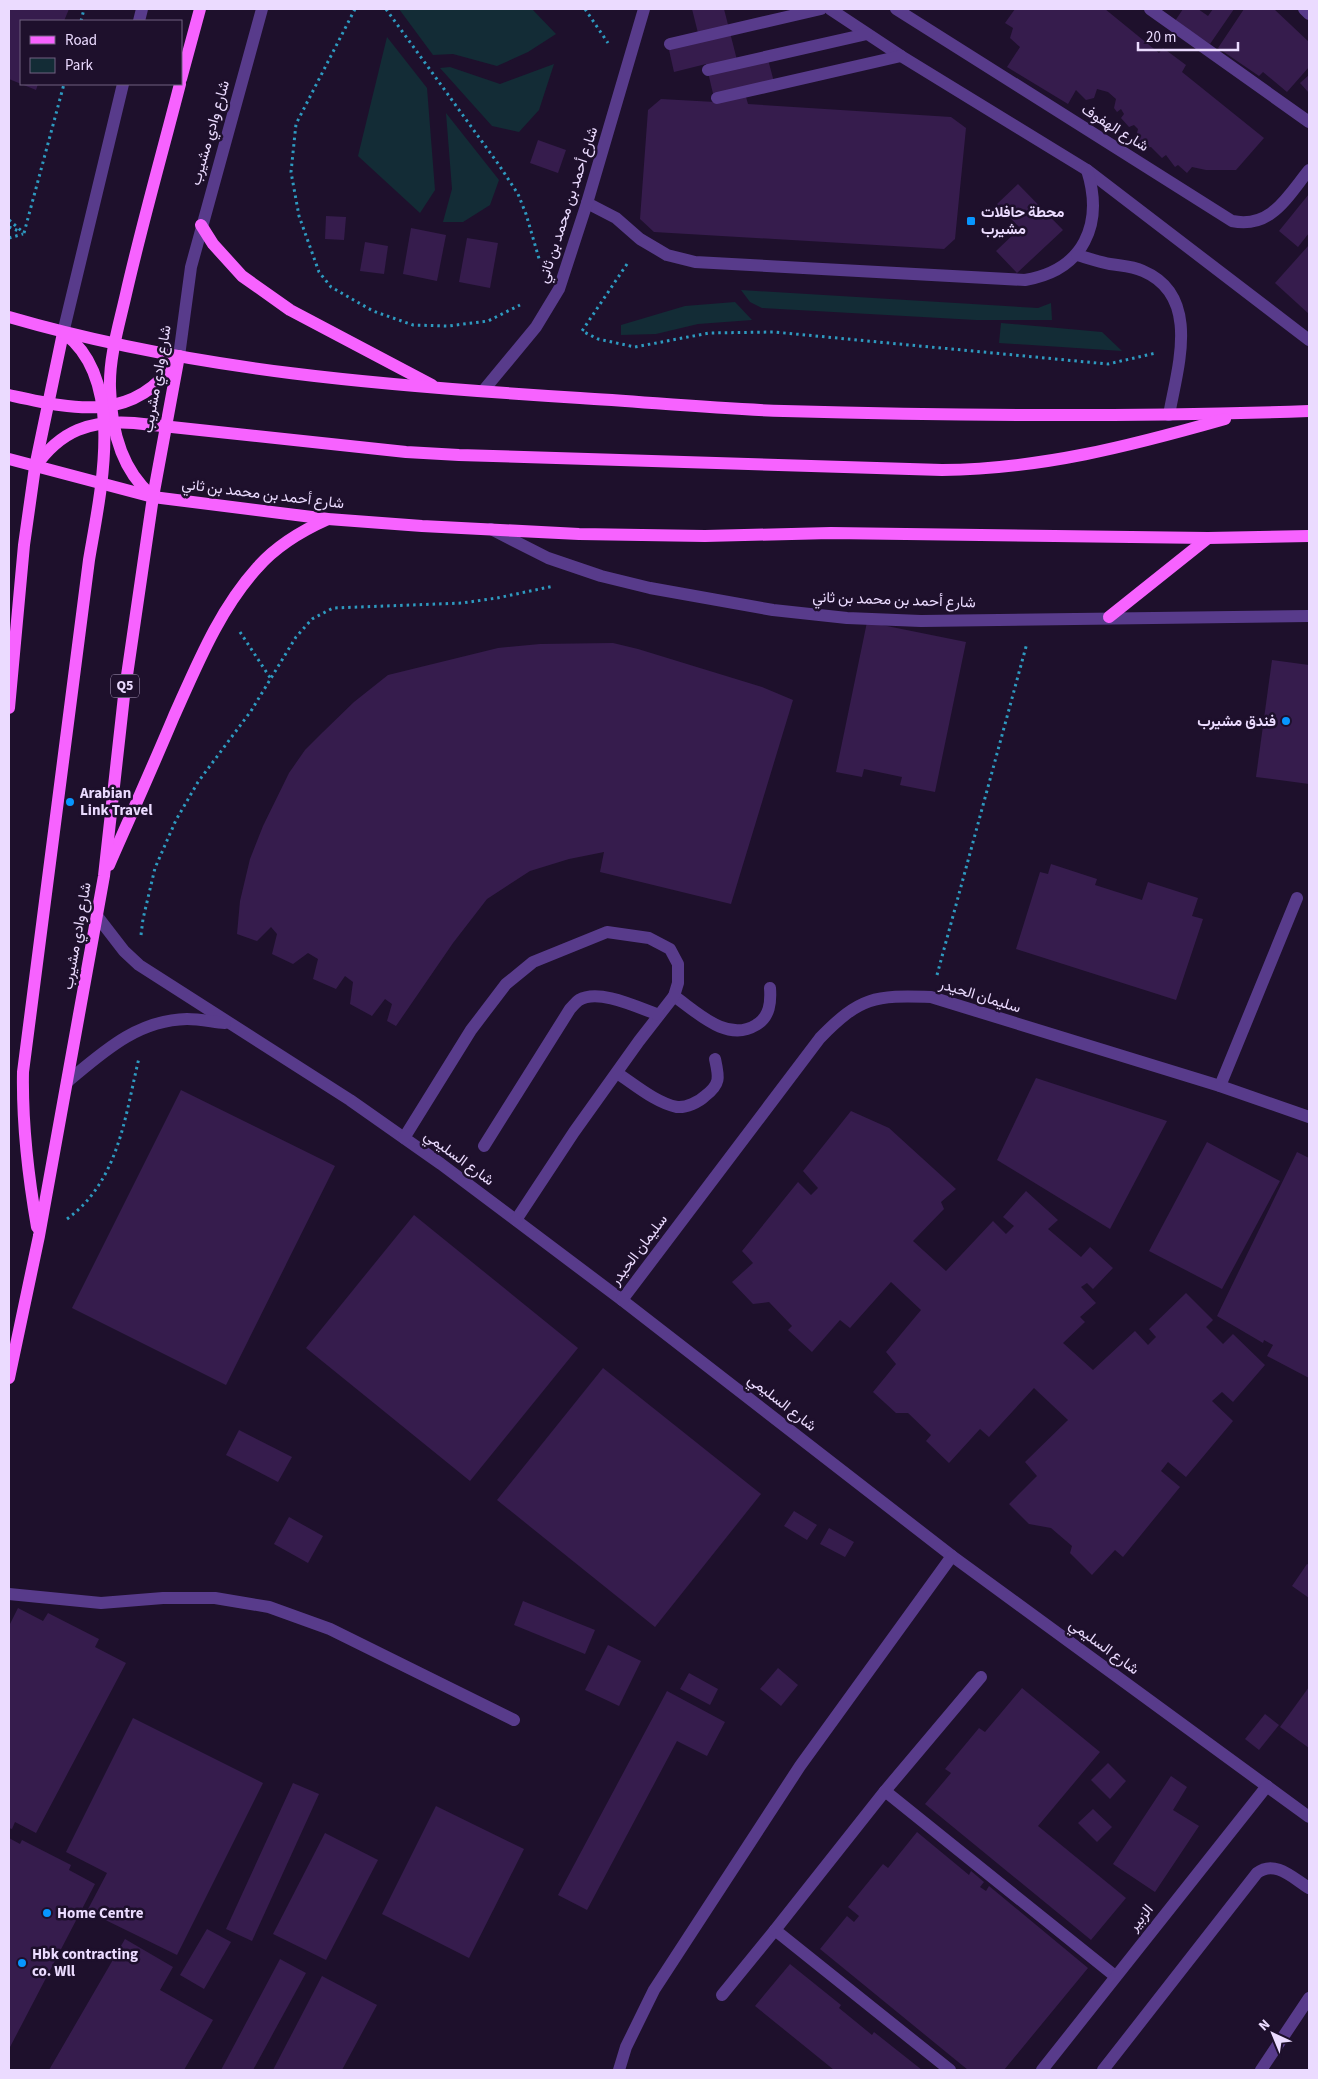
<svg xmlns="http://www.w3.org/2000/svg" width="1318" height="2079" font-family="'Source Sans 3',Vazirmatn,sans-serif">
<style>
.green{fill:#132c36}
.building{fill:#361c4d}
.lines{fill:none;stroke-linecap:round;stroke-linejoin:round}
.path{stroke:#2e9ac0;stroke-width:3;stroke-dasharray:2.5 4;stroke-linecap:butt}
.minor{stroke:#583b8b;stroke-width:12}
.major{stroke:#f762ff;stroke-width:12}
.poi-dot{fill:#0796ff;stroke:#1e102c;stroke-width:2}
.labels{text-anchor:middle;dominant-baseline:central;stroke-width:5;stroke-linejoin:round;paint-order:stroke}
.shield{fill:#1e102c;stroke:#ae9ec0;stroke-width:1}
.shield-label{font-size:14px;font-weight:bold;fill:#ebdbff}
.street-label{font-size:15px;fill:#ebdbff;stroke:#1e102c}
.poi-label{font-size:15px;font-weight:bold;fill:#ebdbff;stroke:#1e102c;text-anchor:start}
</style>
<rect width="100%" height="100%" fill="#1e102c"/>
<!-- green -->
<g class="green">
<polygon points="399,9 532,9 556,34 528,52 497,66 453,54 433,55"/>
<polygon points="387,37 427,88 435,190 420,213 358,156"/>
<polygon points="554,64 539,110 519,132 492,126 440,68 450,67 500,84"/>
<polygon points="446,113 499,180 490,205 463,222 443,222 452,189"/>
<polygon points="741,290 1038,308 1051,303 1052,320 976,320 762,308 750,302"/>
<polygon points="735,302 752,320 698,324 656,334 621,335 621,325 685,306"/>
<polygon points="1001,323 1102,332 1122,351 999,343"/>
</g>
<!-- building -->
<g class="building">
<polygon points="9,9 69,9 64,21 21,21 21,84 38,84 36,90 9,79"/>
<polygon points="692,9 724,9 737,60 766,52 774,82 746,97 748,104 951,117 966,128 955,239 944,249 654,232 640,219 648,110 661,99 715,102 706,64 674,72 667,41 698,33"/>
<polygon points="1015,9 1105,9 1159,53 1163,48 1186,65 1182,72 1264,138 1236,170 1206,170 1192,167 1187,173 1178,165 1175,167 1166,155 1162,158 1151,147 1145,148 1136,137 1138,129 1134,125 1129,127 1121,118 1124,114 1121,109 1117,112 1114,108 1116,99 1108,92 1097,89 1094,98 1086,100 1076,90 1068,104 1007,67 1020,47 1010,38 1013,28 1005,23"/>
<polygon points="1183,9 1198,9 1208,16 1213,9 1234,9 1210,44 1175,21"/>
<polygon points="1244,9 1274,9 1309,42 1309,67 1287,92 1263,72 1259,76 1218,48"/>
<polygon points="1309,75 1309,93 1300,83"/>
<polygon points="538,140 566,150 558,173 530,163"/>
<polygon points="1018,184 1063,230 1017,273 996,251 1020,228 997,204"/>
<polygon points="1309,194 1309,233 1298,247 1279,231"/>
<polygon points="326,216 346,217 344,240 325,239"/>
<polygon points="411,228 446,235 437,281 403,274"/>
<polygon points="467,238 498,243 490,288 459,282"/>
<polygon points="365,242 388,246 384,274 360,271"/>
<polygon points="1309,245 1309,314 1275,283"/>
<polygon points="867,622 966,642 935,792 900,785 902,777 864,769 862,777 836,772"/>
<polygon points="613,643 638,649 762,687 793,700 731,904 600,872 604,852 569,859 530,871 487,899 453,943 396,1026 387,1021 392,1004 385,999 372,1016 350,1004 353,982 345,976 336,989 313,979 318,959 308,953 293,964 272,954 277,934 271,927 257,941 237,934 240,901 250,859 263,826 289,773 305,750 323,732 354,702 388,675 498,648 540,644"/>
<polygon points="1272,660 1309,665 1309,784 1256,777"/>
<polygon points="1051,864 1097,879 1095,885 1142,900 1148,882 1198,898 1192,916 1203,919 1176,1000 1016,949 1040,872 1048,874"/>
<polygon points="1036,1078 1167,1121 1110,1229 997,1160"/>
<polygon points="181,1090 335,1166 226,1385 72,1308"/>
<polygon points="851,1111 889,1128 956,1189 941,1202 944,1209 913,1241 946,1271 993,1221 1006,1234 1014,1226 1003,1217 1026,1191 1058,1220 1048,1229 1081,1257 1090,1247 1113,1268 1093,1289 1087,1283 1081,1287 1096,1303 1080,1317 1085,1322 1063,1343 1093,1370 1135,1331 1148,1345 1156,1337 1149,1329 1186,1293 1213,1320 1206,1327 1223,1344 1233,1334 1265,1365 1233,1402 1222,1392 1212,1401 1233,1421 1186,1477 1168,1462 1161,1471 1180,1487 1123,1557 1115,1550 1092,1575 1070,1553 1072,1546 1051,1528 1029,1524 1009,1504 1037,1476 1025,1462 1068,1420 1034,1388 989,1437 980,1429 949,1463 926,1441 931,1435 908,1413 896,1413 873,1392 896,1364 886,1352 921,1310 891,1282 850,1328 840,1320 812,1352 788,1330 792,1326 769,1302 753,1304 732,1282 753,1263 742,1251 798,1182 811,1195 818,1188 803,1171"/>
<polygon points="1207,1142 1280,1181 1222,1289 1149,1251"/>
<polygon points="1297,1152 1309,1158 1309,1378 1267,1356 1273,1345 1264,1340 1263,1343 1217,1316"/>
<polygon points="414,1215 578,1348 470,1481 306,1348"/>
<polygon points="603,1368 761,1494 655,1627 497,1500"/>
<polygon points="239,1430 292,1457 278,1482 226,1455"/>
<polygon points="794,1511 817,1525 807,1540 784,1526"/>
<polygon points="289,1517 323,1536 308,1563 274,1544"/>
<polygon points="829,1528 854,1542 845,1557 820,1544"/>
<polygon points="1307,1564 1309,1565 1309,1598 1292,1586"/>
<polygon points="523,1601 595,1630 585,1654 514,1625"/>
<polygon points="18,1608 43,1621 48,1613 99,1639 95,1647 126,1663 36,1833 15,1822 12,1829 9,1828 9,1626"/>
<polygon points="608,1645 641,1661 619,1706 585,1690"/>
<polygon points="778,1668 798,1685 781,1706 760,1689"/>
<polygon points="689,1673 718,1689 710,1705 680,1689"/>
<polygon points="1309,1687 1309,1748 1280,1727"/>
<polygon points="1022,1688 1100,1752 1038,1826 1126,1898 1091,1940 925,1804 951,1773 945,1769 979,1728 985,1732"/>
<polygon points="667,1691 725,1722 707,1756 677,1741 587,1910 558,1895"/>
<polygon points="1265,1714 1279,1725 1259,1750 1245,1739"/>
<polygon points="133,1718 263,1783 177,1955 87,1911 107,1873 66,1852"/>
<polygon points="1108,1763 1126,1781 1110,1799 1091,1780"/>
<polygon points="1171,1776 1187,1787 1173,1810 1199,1826 1155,1892 1113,1864"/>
<polygon points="293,1783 319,1794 252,1941 226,1929"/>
<polygon points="436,1806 524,1849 469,1958 382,1914"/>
<polygon points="1093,1809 1112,1827 1097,1842 1078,1823"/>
<polygon points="917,1832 969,1875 971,1871 984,1882 980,1887 986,1891 989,1886 1088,1968 1004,2070 968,2070 820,1949 847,1916 854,1922 859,1916 848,1907 883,1864 888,1868"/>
<polygon points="325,1833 378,1860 326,1960 273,1934"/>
<polygon points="9,1838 20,1844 22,1840 71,1865 69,1870 95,1884 9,2049"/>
<polygon points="207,1929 231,1942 204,1989 180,1975"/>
<polygon points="125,1939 173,1967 160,1990 213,2020 184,2070 49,2070"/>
<polygon points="280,1959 306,1973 253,2070 221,2070"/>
<polygon points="790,1964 841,2005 839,2008 872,2035 874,2032 922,2070 834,2070 755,2006"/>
<polygon points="322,1976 377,2005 342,2070 273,2070"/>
</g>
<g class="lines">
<!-- path -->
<g class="path">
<polyline points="355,9 296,124 291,172 299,216 319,272 331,287 373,311 413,325 448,326 488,321 520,305"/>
<polyline points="386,9 499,165 518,194 526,214 540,262"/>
<polyline points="585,9 608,43"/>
<polyline points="81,21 84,9"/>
<polyline points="9,220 24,233"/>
<polyline points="9,227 21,232"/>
<polyline points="24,233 64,84"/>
<polyline points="9,238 23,234"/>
<polyline points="627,264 582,331 598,339 635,347 709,333 774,332 1108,364 1156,353"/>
<polyline points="240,632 271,679"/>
<polyline points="141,935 143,919 155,868 176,820 198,782 251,711 296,637 312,619 333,608 462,603 497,598 554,586"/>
<polyline points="937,975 1027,643"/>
<path d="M67 1219C119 1181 125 1116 139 1058"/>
</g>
<!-- minor -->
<g class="minor">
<polyline points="830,9 901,56 1087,170 1309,340"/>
<path d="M896 9 1232 221C1271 229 1287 197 1309 170"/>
<polyline points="1150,9 1309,122"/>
<polyline points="1304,9 1309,14"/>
<polyline points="139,21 142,9"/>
<polyline points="670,44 821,9"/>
<polyline points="708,70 867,34"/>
<polyline points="717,98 901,56"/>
<path d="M587 203 616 218 640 239 667 255 695 262 1025 280C1084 270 1104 224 1087 170"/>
<path d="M1077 255C1088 258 1099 262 1110 264 1122 266 1132 266 1143 271 1202 296 1177 369 1169 415"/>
<polyline points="63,333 123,84"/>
<polyline points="179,356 191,267 262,9"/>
<polyline points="483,391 536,327 559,289 587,203 644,9"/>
<polyline points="491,529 548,558 601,576 650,588 773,610 847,618 921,621 1309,616"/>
<polyline points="97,916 124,951 139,965 350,1100 441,1164 622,1300 952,1556 1309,1817"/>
<path d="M674 996C697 1012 727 1043 756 1025 770 1017 771 1002 770 988"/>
<path d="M617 1073C634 1084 656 1103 677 1107 686 1108 699 1102 705 1096 721 1084 719 1077 715 1059"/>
<path d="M67 1082C103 1052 137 1020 187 1019 200 1019 213 1022 225 1023"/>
<polyline points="1220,1086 1297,898"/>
<polyline points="404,1138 471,1030 506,984 533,962 607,932 649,938 670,949 678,964 678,983 674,996 639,1041 574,1132 516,1220"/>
<path d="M484 1146 570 1009C573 1006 576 1002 579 1000 599 988 639 1008 659 1015"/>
<path d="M622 1300 820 1038C860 997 874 995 931 997L1220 1086 1309 1117"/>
<polyline points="9,1594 101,1603 163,1598 215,1598 269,1607 330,1629 514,1720"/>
<polyline points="885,1791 1115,1976"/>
<polyline points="722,1995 775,1930"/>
<polyline points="619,2070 626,2047 654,1990 800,1766 952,1556"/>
<polyline points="950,2070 775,1930 885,1791 981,1677"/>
<polyline points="1042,2070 1267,1786"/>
<path d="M1103 2070 1257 1873C1275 1859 1294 1879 1309 1888"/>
<polyline points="1261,2070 1309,1998"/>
</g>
<!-- major -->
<g class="major">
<polyline points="181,79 200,9"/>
<polyline points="201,225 213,244 242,276 290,310 432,385"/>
<path d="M9 317C194 371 388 386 580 398 648 402 716 409 784 411 959 416 1134 417 1309 411"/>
<path d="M9 395C73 409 133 424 176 361"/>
<polyline points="9,459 153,497 328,519 422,526 579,534 705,536 831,533 1208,538 1309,536"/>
<path d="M35 467C61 430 90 420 134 423L406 452 459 455 942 470C1041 469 1130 446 1225 419"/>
<path d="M151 495C120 468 111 428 110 388 109 357 119 325 126 294 142 224 162 154 180 84"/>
<polyline points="1109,617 1208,538"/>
<polyline points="9,708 24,545 35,467 63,333"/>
<path d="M109 865C131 815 153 766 174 716 197 665 219 610 257 568 276 546 301 531 328 519"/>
<path d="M37 1227C28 1175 22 1124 23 1072L89 560C100 494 127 381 65 334"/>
<polyline points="9,1378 39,1236 104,876 124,696 153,497 179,356"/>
</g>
</g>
<!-- markers -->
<g class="poi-dot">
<rect x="966" y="216" width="10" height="10" rx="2.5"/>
<circle cx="1286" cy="721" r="5"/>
<circle cx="70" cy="802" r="5"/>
<circle cx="47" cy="1913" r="5"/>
<circle cx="22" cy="1963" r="5"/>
</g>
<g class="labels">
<!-- shield labels -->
<rect class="shield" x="111" y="674.5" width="28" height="23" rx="4"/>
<g class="shield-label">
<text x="125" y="686">Q5</text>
</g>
<!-- street labels -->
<g class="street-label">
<text transform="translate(1115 128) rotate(32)">شارع الهفوف</text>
<text transform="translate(210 133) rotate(-74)">شارع وادي مشيرب</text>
<text transform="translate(568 205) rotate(-72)">شارع أحمد بن محمد بن ثاني</text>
<text transform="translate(157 379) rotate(-80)">شارع وادي مشريب</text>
<text transform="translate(263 494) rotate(7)">شارع أحمد بن محمد بن ثاني</text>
<text transform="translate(894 600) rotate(2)">شارع أحمد بن محمد بن ثاني</text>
<text transform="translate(77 936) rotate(-80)">شارع وادي مشيرب</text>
<text transform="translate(980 996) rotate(17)">سليمان الحيدر</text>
<text transform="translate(459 1158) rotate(36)">شارع السليمي</text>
<text transform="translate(639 1250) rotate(-53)">سليمان الحيدر</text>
<text transform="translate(782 1403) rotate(38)">شارع السليمي</text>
<text transform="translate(1104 1647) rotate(36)">شارع السليمي</text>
<text transform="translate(1141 1918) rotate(-51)">الزبير</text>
</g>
<!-- poi labels -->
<g class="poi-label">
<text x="981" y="212">محطة حافلات<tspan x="981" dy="17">مشيرب</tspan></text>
<text x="1276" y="721" text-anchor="end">فندق مشيرب</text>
<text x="80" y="793">Arabian<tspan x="80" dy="17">Link Travel</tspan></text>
<text x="57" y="1913">Home Centre</text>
<text x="32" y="1954">Hbk contracting<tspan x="32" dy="17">co. Wll</tspan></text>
</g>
</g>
<!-- border -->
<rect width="1318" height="2079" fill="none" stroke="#ebdbff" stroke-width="20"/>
<!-- legend -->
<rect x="20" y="20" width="162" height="65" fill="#1e102c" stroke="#706180"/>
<rect x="30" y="36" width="25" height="8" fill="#f762ff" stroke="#706180"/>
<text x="65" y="45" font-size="15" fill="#ebdbff">Road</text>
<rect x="30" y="58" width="25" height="15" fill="#132c36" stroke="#706180"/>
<text x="65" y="70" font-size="15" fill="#ebdbff">Park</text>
<!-- north arrow -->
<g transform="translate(1273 2034) rotate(316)" stroke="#1e102c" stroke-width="4" paint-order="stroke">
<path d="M0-4L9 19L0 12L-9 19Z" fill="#ebdbff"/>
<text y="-8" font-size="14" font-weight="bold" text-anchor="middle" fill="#ebdbff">N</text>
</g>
<!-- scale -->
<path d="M1138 42v8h100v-8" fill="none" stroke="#ebdbff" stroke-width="2.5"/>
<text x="1146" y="42" font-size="15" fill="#ebdbff" stroke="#1e102c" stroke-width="4" paint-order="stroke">20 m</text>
</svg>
